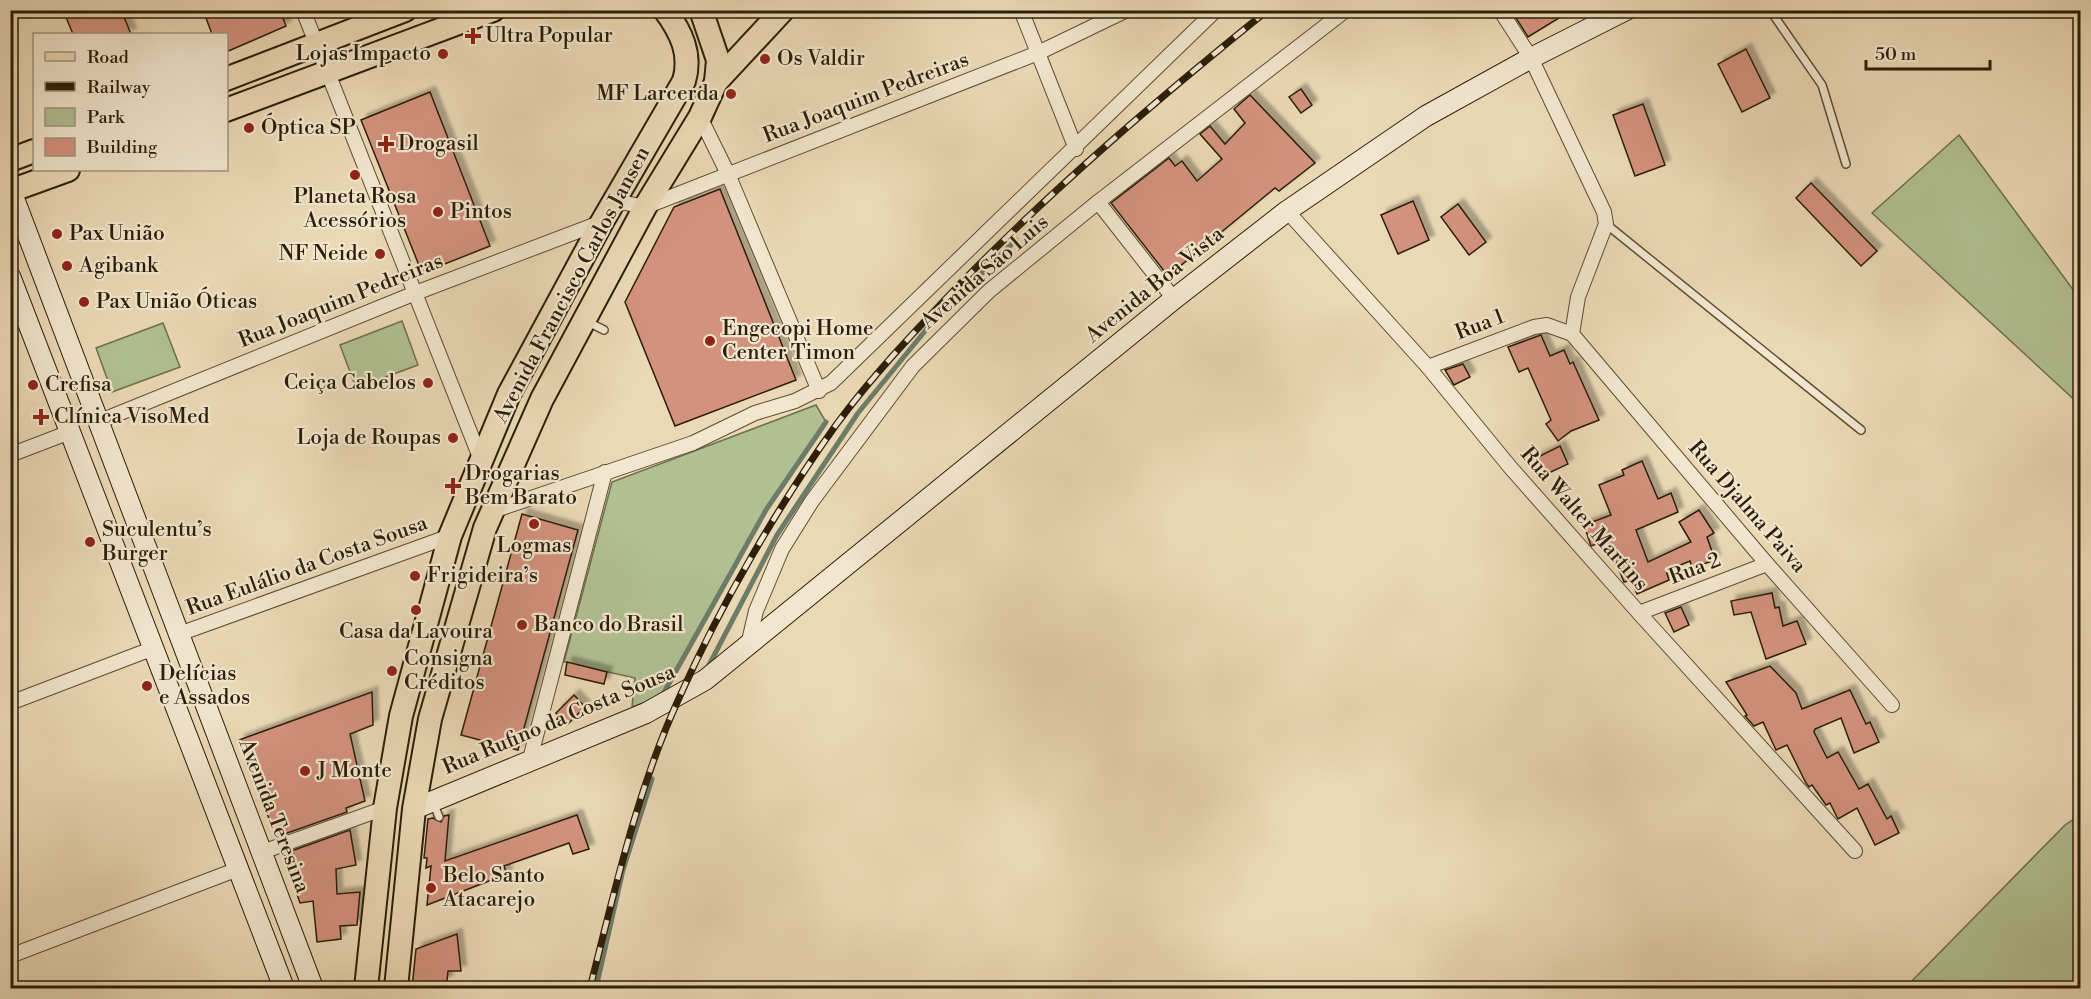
<svg xmlns="http://www.w3.org/2000/svg" width="2091" height="999" font-family="'Libre Bodoni',serif">
<style>
.green{fill:#b1c092;stroke:#6e6f4d;stroke-width:1.5}
.lines{fill:none;stroke-linecap:round;stroke-linejoin:round}
.stream{stroke:#6d7c69;stroke-width:5}
.building{fill:#d3927d;stroke:#2c1e08;stroke-width:1.5;filter:url(#shadow)}
.lane-casing{stroke:#5c4d33;stroke-width:10}
.street-casing{stroke:#5c4d33;stroke-width:16}
.secondary-casing{stroke:#2c1e08;stroke-width:22}
.primary-casing{stroke:#2c1e08;stroke-width:26}
.lane{stroke:#f2e6cf;stroke-width:7}
.street{stroke:#f2e6cf;stroke-width:14}
.secondary{stroke:#f2e6cf;stroke-width:20}
.primary{stroke:#ebd9b5;stroke-width:22}
.rail-casing{stroke:#2c1e08;stroke-width:7}
.rail{stroke:#f2e6cf;stroke-width:4.5;stroke-dasharray:14;stroke-linecap:butt}
.poi-dot{fill:#8f2418;stroke:#f2e6cf;stroke-width:2}
.labels{text-anchor:middle;dominant-baseline:central;stroke-width:4.5;stroke-linejoin:round;paint-order:stroke}
.poi-label{font-size:21px;fill:#2c1e08;stroke:#f2e6cf;text-anchor:start}
.street-label{font-size:21px;fill:#2c1e08;stroke:#f2e6cf}
</style>
<defs>
<filter id="shadow"><feDropShadow dx="5.5" dy="-5.5" stdDeviation="1.5" flood-color="#0004"/></filter>
</defs>
<rect width="100%" height="100%" fill="#ebd9b5"/>
<filter id="stains"><feTurbulence type="fractalNoise" baseFrequency=".00333" numOctaves="4"/><feColorMatrix values="0 0 0 0 .2 0 0 0 0 .09 0 0 0 0 .02 0 0 0 .5 -.17"/></filter>
<radialGradient id="worn" r=".72"><stop offset=".6" stop-color="#630" stop-opacity="0"/><stop offset="1" stop-color="#630" stop-opacity=".3"/></radialGradient>
<!-- green -->
<g class="green">
<polygon points="1959,135 2080,299 2080,405 1872,213"/>
<polygon points="402,321 418,365 356,388 340,345"/>
<polygon points="163,323 180,367 112,392 96,348"/>
<polygon points="816,405 826,422 766,510 662,697 632,707 635,678 564,662 612,482"/>
<polygon points="2080,815 2080,988 1905,988 2065,825"/>
</g>
<g class="lines">
<!-- stream -->
<g class="stream">
<polyline points="708,667 777,535 858,413 934,320 1016,240"/>
<polyline points="662,696 766,510 826,422"/>
<polyline points="596,988 623,870 652,779"/>
</g>
</g>
<!-- building -->
<g class="building">
<polygon points="63,10 121,10 131,34 73,34"/>
<polygon points="203,10 280,10 286,26 226,52 226,34 212,34"/>
<polygon points="1511,10 1572,10 1528,37"/>
<polygon points="1746,49 1770,98 1742,112 1718,64"/>
<polygon points="1301,89 1312,105 1301,113 1289,97"/>
<polygon points="430,92 490,246 422,273 361,120"/>
<polygon points="1250,95 1315,163 1279,191 1275,188 1168,276 1111,203 1169,158 1175,166 1182,161 1197,181 1222,159 1200,134 1210,126 1225,144 1245,123 1234,109"/>
<polygon points="1643,104 1665,165 1635,176 1613,115"/>
<polygon points="1811,183 1877,251 1861,266 1796,198"/>
<polygon points="720,189 796,380 675,426 625,302 674,207"/>
<polygon points="1413,201 1429,240 1398,254 1381,215"/>
<polygon points="1458,204 1486,242 1469,255 1441,217"/>
<polygon points="1541,335 1550,356 1564,350 1570,364 1573,362 1599,420 1571,431 1558,441 1546,424 1551,420 1528,368 1519,372 1508,347"/>
<polygon points="1463,364 1470,377 1454,385 1445,370"/>
<polygon points="1560,446 1568,464 1538,478 1530,461"/>
<polygon points="1642,461 1658,499 1671,493 1678,512 1636,530 1648,562 1691,542 1679,522 1699,510 1714,533 1707,537 1715,560 1692,568 1690,561 1666,571 1669,580 1637,594 1631,580 1624,582 1607,540 1591,546 1584,525 1611,515 1599,485 1624,475 1622,470"/>
<polygon points="522,514 578,530 518,750 461,735"/>
<polygon points="1772,593 1775,608 1779,607 1783,626 1797,621 1806,644 1766,659 1751,612 1734,615 1731,601"/>
<polygon points="1681,607 1689,625 1674,632 1665,613"/>
<polygon points="567,662 607,672 604,684 565,675"/>
<polygon points="1770,666 1796,693 1802,709 1850,690 1866,724 1870,722 1879,742 1854,753 1841,718 1815,729 1814,732 1827,758 1838,752 1859,789 1868,784 1887,819 1891,816 1899,833 1875,845 1857,808 1838,819 1830,803 1826,805 1812,785 1809,787 1806,783 1787,745 1776,750 1763,722 1754,726 1745,716 1747,715 1726,682"/>
<polygon points="372,692 373,725 350,734 365,801 346,808 347,812 276,837 239,740"/>
<polygon points="574,695 585,707 567,725 556,713"/>
<polygon points="449,815 445,861 577,815 589,849 573,854 569,843 504,866 507,874 427,905 431,866 426,868 427,858 424,858 428,819 433,818 441,822 444,816"/>
<polygon points="350,830 356,865 336,869 337,894 360,892 357,925 340,926 341,939 317,942 313,901 300,903 283,854"/>
<polygon points="457,934 461,971 448,971 447,981 427,984 428,988 412,988 416,949"/>
</g>
<g class="lines">
<defs>
<g id="lane">
<polyline points="1770,10 1822,85 1846,164"/>
<polyline points="1606,224 1861,430"/>
<polyline points="586,321 604,330"/>
<polyline points="433,802 439,817"/>
</g>
<g id="street">
<polyline points="303,10 481,460"/>
<polyline points="1021,10 1076,149"/>
<polyline points="1500,10 1531,58 1604,212 1606,224 1578,297 1572,334"/>
<polyline points="700,117 728,174 819,391"/>
<polyline points="616,201 645,207 1038,53 1127,10"/>
<polyline points="1098,202 1174,299"/>
<polyline points="1287,211 1428,367 1510,467 1639,613 1855,851"/>
<polyline points="1428,367 1534,327 1547,325 1572,334 1767,564 1892,705"/>
<polyline points="98,422 413,294 602,222"/>
<polyline points="10,455 70,432"/>
<polyline points="493,511 693,443 755,413 795,401 831,383 1216,10"/>
<polyline points="1639,613 1767,564"/>
<polyline points="179,634 450,536"/>
<polyline points="748,645 756,611 782,549 812,501 913,366 989,291 1098,202 1346,10"/>
<polyline points="10,703 154,648"/>
<polyline points="530,759 605,472"/>
<polyline points="262,852 385,808"/>
<polyline points="10,956 238,869"/>
</g>
<g id="secondary">
<polyline points="10,188 313,988"/>
<polyline points="10,276 284,988"/>
<polyline points="414,809 646,713 705,680 1174,299 1287,211 1426,116 1531,58 1626,10"/>
</g>
<g id="primary">
<polyline points="701,10 718,60 716,82"/>
<polyline points="226,79 405,10"/>
<polyline points="226,110 493,10"/>
<polyline points="10,160 34,151"/>
<polyline points="10,191 68,170"/>
<path d="M366 988 385 808 401 716 450 536 509 394 602 222 684 81C692 54 681 32 665 10"/>
<polyline points="396,988 414,809 430,719 485,528 542,399 645,207 700,117 716,82 783,10"/>
</g>
</defs>
<!-- lane casing -->
<use href="#lane" class="lane-casing"/>
<!-- street casing -->
<use href="#street" class="street-casing"/>
<!-- secondary casing -->
<use href="#secondary" class="secondary-casing"/>
<!-- primary casing -->
<use href="#primary" class="primary-casing"/>
<!-- lane -->
<use href="#lane" class="lane"/>
<!-- street -->
<use href="#street" class="street"/>
<!-- secondary -->
<use href="#secondary" class="secondary"/>
<!-- primary -->
<use href="#primary" class="primary"/>
<defs>
<path id="rail" d="M590 988C615 890 637 789 680 696 720 606 778 506 836 425 872 376 915 331 957 287 1054 187 1159 98 1268 10"/>
</defs>
<!-- rail casing -->
<use href="#rail" class="rail-casing"/>
<!-- rail -->
<use href="#rail" class="rail"/>
</g>
<!-- markers -->
<g class="poi-dot">
<path d="M470 27h6v6h6v6h-6v6h-6v-6h-6v-6h6z"/>
<circle cx="443" cy="54" r="6"/>
<circle cx="765" cy="59" r="6"/>
<circle cx="731" cy="94" r="6"/>
<circle cx="249" cy="128" r="6"/>
<path d="M383 135h6v6h6v6h-6v6h-6v-6h-6v-6h6z"/>
<circle cx="355" cy="175" r="6"/>
<circle cx="438" cy="212" r="6"/>
<circle cx="57" cy="234" r="6"/>
<circle cx="380" cy="254" r="6"/>
<circle cx="67" cy="266" r="6"/>
<circle cx="84" cy="302" r="6"/>
<circle cx="710" cy="341" r="6"/>
<circle cx="428" cy="383" r="6"/>
<circle cx="33" cy="385" r="6"/>
<path d="M38 408h6v6h6v6h-6v6h-6v-6h-6v-6h6z"/>
<circle cx="453" cy="438" r="6"/>
<path d="M450 477h6v6h6v6h-6v6h-6v-6h-6v-6h6z"/>
<circle cx="534" cy="524" r="6"/>
<circle cx="90" cy="542" r="6"/>
<circle cx="415" cy="576" r="6"/>
<circle cx="416" cy="610" r="6"/>
<circle cx="522" cy="625" r="6"/>
<circle cx="392" cy="671" r="6"/>
<circle cx="147" cy="686" r="6"/>
<circle cx="305" cy="771" r="6"/>
<circle cx="431" cy="888" r="6"/>
</g>
<g class="labels">
<!-- poi labels -->
<g class="poi-label">
<text x="485" y="36">Ultra Popular</text>
<text x="431" y="54" text-anchor="end">Lojas Impacto</text>
<text x="777" y="59">Os Valdir</text>
<text x="719" y="94" text-anchor="end">MF Larcerda</text>
<text x="261" y="128">Óptica SP</text>
<text x="398" y="144">Drogasil</text>
<text x="355" y="197" text-anchor="middle">Planeta Rosa<tspan x="355" dy="24">Acessórios</tspan></text>
<text x="450" y="212">Pintos</text>
<text x="69" y="234">Pax União</text>
<text x="368" y="254" text-anchor="end">NF Neide</text>
<text x="79" y="266">Agibank</text>
<text x="96" y="302">Pax União Óticas</text>
<text x="722" y="329">Engecopi Home<tspan x="722" dy="24">Center Timon</tspan></text>
<text x="416" y="383" text-anchor="end">Ceiça Cabelos</text>
<text x="45" y="385">Crefisa</text>
<text x="54" y="417">Clínica VisoMed</text>
<text x="441" y="438" text-anchor="end">Loja de Roupas</text>
<text x="465" y="474">Drogarias<tspan x="465" dy="24">Bem Barato</tspan></text>
<text x="102" y="530">Suculentu’s<tspan x="102" dy="24">Burger</tspan></text>
<text x="534" y="546" text-anchor="middle">Logmas</text>
<text x="427" y="576">Frigideira’s</text>
<text x="534" y="625">Banco do Brasil</text>
<text x="416" y="632" text-anchor="middle">Casa da Lavoura</text>
<text x="404" y="659">Consigna<tspan x="404" dy="24">Créditos</tspan></text>
<text x="159" y="674">Delícias<tspan x="159" dy="24">e Assados</tspan></text>
<text x="317" y="771">J Monte</text>
<text x="443" y="876">Belo Santo<tspan x="443" dy="24">Atacarejo</tspan></text>
</g>
<!-- street labels -->
<g class="street-label">
<text transform="translate(866 98) rotate(-21)">Rua Joaquim Pedreiras</text>
<text transform="translate(985 272) rotate(-41)">Avenida São Luis</text>
<text transform="translate(572 285) rotate(-62)">Avenida Francisco Carlos Jansen</text>
<text transform="translate(1155 285) rotate(-39)">Avenida Boa Vista</text>
<text transform="translate(341 301) rotate(-22)">Rua Joaquim Pedreiras</text>
<text transform="translate(1480 325) rotate(-21)">Rua 1</text>
<text transform="translate(1747 507) rotate(49)">Rua Djalma Paiva</text>
<text transform="translate(1584 519) rotate(49)">Rua Walter Martins</text>
<text transform="translate(307 566) rotate(-20)">Rua Eulálio da Costa Sousa</text>
<text transform="translate(1695 569) rotate(-21)">Rua 2</text>
<text transform="translate(559 720) rotate(-23)">Rua Rufino da Costa Sousa</text>
<text transform="translate(274 816) rotate(69)">Avenida Teresina</text>
</g>
</g>
<!-- margin -->
<rect width="2091" height="999" fill="none" stroke="#ebd9b5" stroke-width="36"/>
<rect x="12" y="12" width="2067" height="975" fill="none" stroke="#2c1e08" stroke-width="3"/>
<rect x="18" y="18" width="2055" height="963" fill="none" stroke="#2c1e08" stroke-width="1.5"/>
<!-- legend -->
<rect x="33" y="33" width="195" height="138" fill="#f2e6cf" stroke="#a3967f" stroke-width="1.5"/>
<rect x="45" y="52" width="30" height="9" fill="#ebd9b5" stroke="#a3967f" stroke-width="1.5"/>
<text x="87" y="63" font-size="18" fill="#2c1e08">Road</text>
<rect x="45" y="82" width="30" height="9" fill="#2c1e08" stroke="#a3967f" stroke-width="1.5"/>
<text x="87" y="93" font-size="18" fill="#2c1e08">Railway</text>
<rect x="45" y="108" width="30" height="18" fill="#b1c092" stroke="#a3967f" stroke-width="1.5"/>
<text x="87" y="123" font-size="18" fill="#2c1e08">Park</text>
<rect x="45" y="138" width="30" height="18" fill="#d3927d" stroke="#a3967f" stroke-width="1.5"/>
<text x="87" y="153" font-size="18" fill="#2c1e08">Building</text>
<!-- scale -->
<path d="M1866 60v9h124v-9" fill="none" stroke="#2c1e08" stroke-width="3"/>
<text x="1875" y="60" font-size="18" fill="#2c1e08" stroke="#f2e6cf" stroke-width="4.5" paint-order="stroke">50 m</text>
<rect width="100%" height="100%" filter="url(#stains)"/>
<rect width="100%" height="100%" fill="url(#worn)"/>
</svg>
